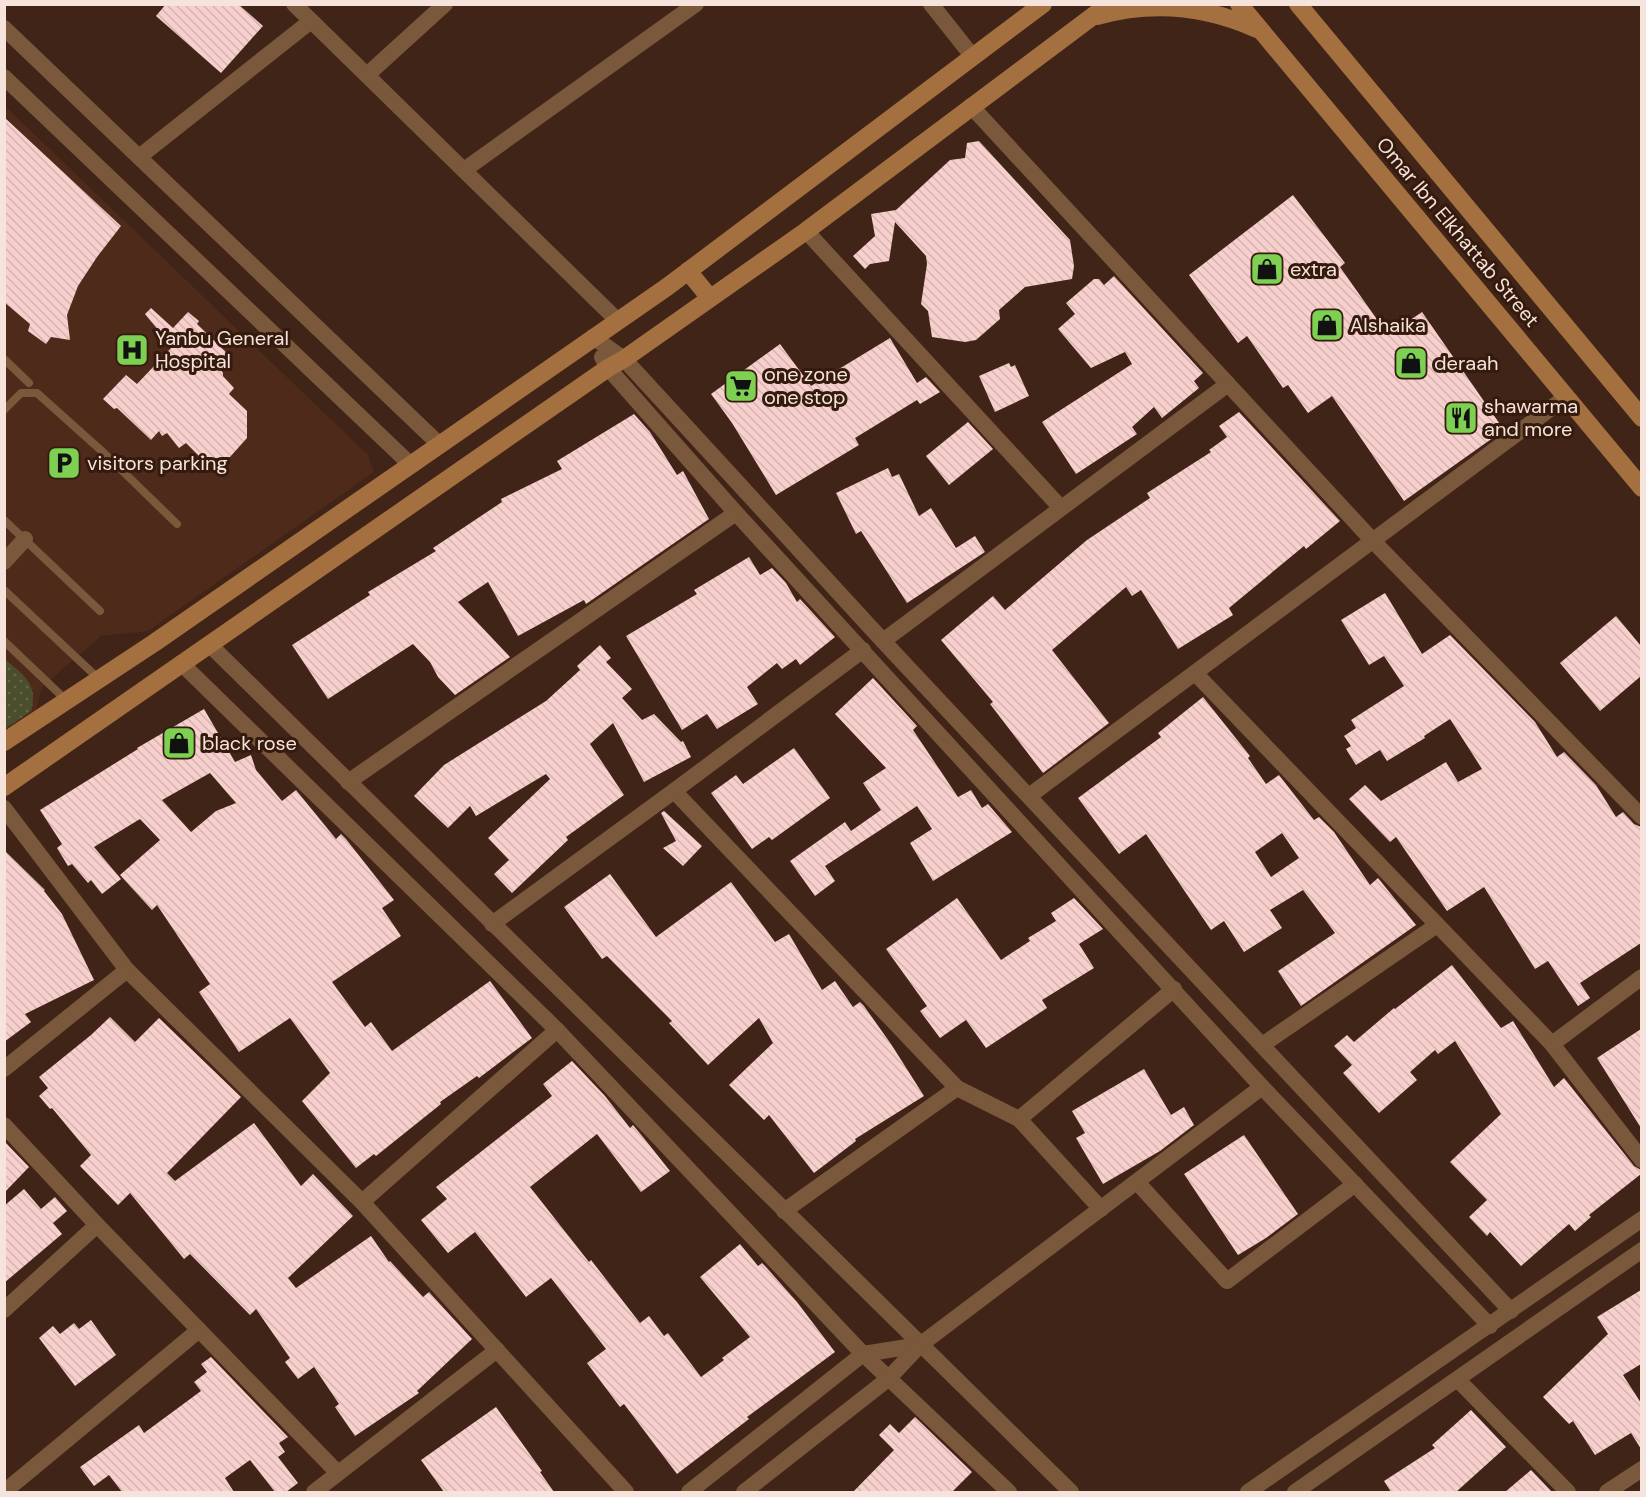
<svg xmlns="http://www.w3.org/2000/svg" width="1646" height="1497" font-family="'DM Sans',sans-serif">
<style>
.built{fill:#4d2a1a}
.grass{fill:url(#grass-dots)}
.building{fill:url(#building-back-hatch);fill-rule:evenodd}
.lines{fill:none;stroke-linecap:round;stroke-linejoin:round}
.lane{stroke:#79583b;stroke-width:8}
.street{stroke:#79583b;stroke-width:16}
.secondary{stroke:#a47040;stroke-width:18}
.labels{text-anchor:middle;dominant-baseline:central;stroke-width:6;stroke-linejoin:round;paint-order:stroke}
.street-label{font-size:20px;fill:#f6e3db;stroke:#351a0e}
.poi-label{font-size:20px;fill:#f6e3db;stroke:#351a0e;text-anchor:start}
</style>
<defs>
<pattern id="grass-dots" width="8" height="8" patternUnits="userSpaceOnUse" patternTransform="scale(1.5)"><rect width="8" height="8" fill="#4a4e2d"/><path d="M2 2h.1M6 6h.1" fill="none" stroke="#65674b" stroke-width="1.8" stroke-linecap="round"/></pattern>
<pattern id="building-back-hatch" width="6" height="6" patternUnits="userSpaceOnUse" patternTransform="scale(1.5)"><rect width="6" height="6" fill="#f7cfcd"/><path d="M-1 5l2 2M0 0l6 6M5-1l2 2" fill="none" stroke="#d4b3b1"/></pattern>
</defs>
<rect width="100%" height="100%" fill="#402417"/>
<!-- built -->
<polygon class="built" points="4,105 368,455 374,472 148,631 101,636 42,687 35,714 4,735"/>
<!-- grass -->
<path class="grass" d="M5 659C23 675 39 684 31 711L5 729Z"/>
<!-- building -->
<g class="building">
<polygon points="166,4 238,4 263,26 221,73 156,16"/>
<polygon points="4,117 121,226 97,257 78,286 67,315 70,340 51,337 46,344 28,331 30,324 4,302"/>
<polygon points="979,141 1070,240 1074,266 1072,279 1025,287 999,310 1000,319 976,340 965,342 932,337 928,311 921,304 927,264 926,256 895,222 889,261 870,264 865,269 853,256 875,236 871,214 896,210 950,160 965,158 967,143"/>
<polygon points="1293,195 1345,263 1340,267 1388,335 1422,312 1504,430 1404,501 1332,396 1308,413 1288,385 1283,388 1247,336 1238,343 1189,275"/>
<polygon points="1114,276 1203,373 1194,381 1199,388 1162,418 1154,407 1132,427 1137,434 1076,474 1042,422 1132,364 1125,352 1091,368 1058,329 1075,314 1066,303 1094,279 1099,279 1104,285"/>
<polygon points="151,308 173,328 188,312 199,321 197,324 230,356 219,367 223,373 223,376 234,388 229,394 247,411 247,438 230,457 202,459 186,443 179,448 167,433 162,436 159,431 151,440 117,408 114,409 103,399 126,375 137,384 172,347 145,314"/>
<polygon points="890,338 917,383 926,377 940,392 920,404 917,400 855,438 859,445 776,495 732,423 711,394 780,344 811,386"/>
<polygon points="1009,363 1011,367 1015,365 1029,396 995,412 979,376"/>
<polygon points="1239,412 1340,521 1306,549 1304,546 1229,608 1233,615 1178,649 1141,590 1132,596 1126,587 1052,650 1109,723 1043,773 990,704 993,702 941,640 993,596 1005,610 1087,540 1150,498 1147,493 1211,452 1209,450 1227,437 1219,426"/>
<polygon points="634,414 650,432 677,475 683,471 709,519 586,604 584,600 518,636 488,582 458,602 510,657 455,695 438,677 430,662 413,644 328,699 292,645 370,595 368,592 436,551 433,548 502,502 501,499 562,469 557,461"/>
<polygon points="968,422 993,449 949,485 926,456"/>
<polygon points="888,468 892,477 899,474 919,516 931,508 956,548 975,536 985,552 907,603 861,531 856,534 836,493"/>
<polygon points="749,557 760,575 772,568 786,583 797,602 800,599 835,637 800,665 796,659 782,669 777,663 747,687 758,704 717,729 707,714 682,730 626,636 697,594 694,590"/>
<polygon points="1385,593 1422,654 1450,635 1535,722 1557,757 1564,752 1596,785 1616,817 1623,812 1634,824 1641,827 1641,943 1580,983 1590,998 1578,1006 1548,961 1535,969 1484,887 1447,911 1396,837 1390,842 1349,799 1365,785 1381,801 1446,762 1458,782 1482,769 1450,719 1424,736 1425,738 1387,761 1380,750 1356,765 1346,749 1351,746 1344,736 1356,728 1351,720 1404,686 1384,656 1369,665 1341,620"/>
<polygon points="1616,616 1641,646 1641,676 1600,711 1560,663"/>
<polygon points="600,645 611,658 606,662 632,689 622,698 642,720 654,714 681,742 683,741 691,757 644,782 613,723 590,744 624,795 566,837 568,840 512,893 494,874 509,860 488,838 550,779 546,774 476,816 470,806 448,828 414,796 444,765 546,701 580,670 577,666"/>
<polygon points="873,678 917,726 913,730 958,797 971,790 982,808 988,804 1012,832 933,881 910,843 932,829 917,806 825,866 835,881 815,896 790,861 845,822 851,831 881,810 863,783 886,768 835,714"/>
<path d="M1203 697 1250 756 1248 758 1266 784 1279 775 1314 820 1319 817 1334 832 1370 885 1378 878 1416 925 1301 1006 1278 971 1335 933 1303 890 1270 910 1282 928 1244 952 1224 921 1211 930 1146 834 1119 854 1078 798 1161 737 1158 733ZM1282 833 1299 858 1271 877 1255 852Z"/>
<path d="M204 709 235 762 251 755 256 770 282 801 296 790 336 839 341 834 346 839 394 900 382 908 401 936 332 982 365 1027 371 1022 392 1051 490 981 532 1038 479 1078 477 1076 440 1102 441 1104 376 1156 374 1154 356 1168 302 1101 330 1073 290 1018 239 1052 199 992 210 984 157 905 152 910 120 875 160 840 140 819 94 847 121 879 102 894 91 880 88 883 72 864 68 866 57 848 62 844 40 810 138 749 137 748ZM210 773 236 803 216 811 191 832 162 800Z"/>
<polygon points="794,748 830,798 772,840 769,837 752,849 711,793 736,775 743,784"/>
<polygon points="664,811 702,846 683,866 663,848 676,841 661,813"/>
<polygon points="4,850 45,890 44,891 62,914 94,980 25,1014 31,1022 4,1042"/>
<polygon points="610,874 656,937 731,882 775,942 789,934 822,990 835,981 853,1007 860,1002 864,1006 891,1044 924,1096 855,1139 856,1141 814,1173 769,1115 764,1120 729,1085 773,1043 759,1018 708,1065 669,1023 672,1021 607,956 602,959 564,907"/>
<polygon points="957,898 1001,960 1030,941 1028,938 1056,921 1051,913 1074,898 1103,929 1079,944 1094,968 1042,1000 1047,1008 986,1048 966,1020 940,1038 920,1011 927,1006 886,949"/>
<polygon points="1452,965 1501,1028 1513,1021 1554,1087 1564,1078 1634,1166 1641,1170 1641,1174 1589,1215 1591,1217 1575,1231 1569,1224 1521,1266 1490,1232 1487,1236 1469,1217 1487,1200 1450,1162 1501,1114 1455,1041 1438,1054 1435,1050 1410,1072 1417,1080 1379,1113 1343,1073 1352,1065 1334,1046 1347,1035 1354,1042 1394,1008 1395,1009"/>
<polygon points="110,1017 135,1042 159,1018 241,1097 167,1173 175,1181 254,1123 301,1186 313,1174 353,1216 288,1278 296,1288 371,1236 389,1262 390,1261 423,1297 429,1292 472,1339 417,1391 419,1393 355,1436 335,1407 339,1404 314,1367 298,1379 285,1362 290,1358 256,1309 250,1315 190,1254 184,1259 130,1193 118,1205 80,1166 91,1155 52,1108 50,1109 39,1096 48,1088 39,1077 91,1035"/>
<polygon points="1641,1029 1641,1128 1597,1058"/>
<polygon points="572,1061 605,1096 630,1128 633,1125 643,1137 670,1171 641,1192 597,1134 530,1187 589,1262 591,1260 640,1323 649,1316 664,1336 668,1333 701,1377 724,1360 722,1358 750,1337 700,1277 740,1244 758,1266 762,1263 766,1267 797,1302 835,1352 747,1417 749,1419 677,1474 624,1404 620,1407 587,1363 606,1349 551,1278 526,1297 475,1232 448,1253 421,1220 447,1199 436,1187 552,1096 543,1084"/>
<polygon points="1144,1069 1171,1115 1184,1107 1194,1125 1160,1151 1103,1184 1076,1138 1085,1133 1072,1111"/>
<polygon points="1244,1135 1298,1214 1266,1238 1238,1255 1184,1174"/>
<polygon points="4,1141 29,1167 4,1193"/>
<polygon points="24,1189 41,1209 55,1197 67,1211 53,1223 62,1234 4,1283 4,1206"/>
<polygon points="1641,1290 1641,1364 1623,1375 1641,1403 1641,1449 1631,1433 1595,1455 1573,1421 1569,1424 1543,1397 1608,1334 1597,1317"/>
<polygon points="91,1320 116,1355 75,1386 39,1338 53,1326 60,1334 74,1323 79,1329"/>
<polygon points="211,1357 288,1437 279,1443 285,1452 278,1457 298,1483 286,1492 275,1492 250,1460 225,1478 234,1492 122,1492 109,1475 94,1486 80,1467 139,1425 144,1433 201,1391 194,1382 207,1372 201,1364"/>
<polygon points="496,1407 542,1471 540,1472 554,1492 444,1492 421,1460"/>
<polygon points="1471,1410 1506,1447 1456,1492 1391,1492 1384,1481 1435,1448 1432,1445"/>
<polygon points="915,1417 972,1472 952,1492 853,1492 894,1450 879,1435 890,1424 899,1433"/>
<polygon points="1531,1470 1552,1492 1505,1492"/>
</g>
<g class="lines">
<!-- lane -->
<g class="lane">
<polyline points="4,359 29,383"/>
<polyline points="4,410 21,393 37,393 104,453 177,524"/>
<polyline points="4,520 100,611"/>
<polyline points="4,590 99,679"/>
<polyline points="4,641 67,701"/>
</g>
<!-- street -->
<g class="street">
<polyline points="294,4 618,321"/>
<polyline points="931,4 973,57"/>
<polyline points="4,28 440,445"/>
<polyline points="367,75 445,4"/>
<polyline points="4,77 411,465"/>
<polyline points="971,106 1373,541 1642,817"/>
<polyline points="139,157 311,21"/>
<polyline points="464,170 696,4"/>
<polyline points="806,231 1061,508"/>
<polyline points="593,337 624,359 883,641 1511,1311"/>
<polyline points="602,357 608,368 736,513 1262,1087 1490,1326"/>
<polyline points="4,562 25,539"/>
<polyline points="883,641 1228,384"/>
<polyline points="210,645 1071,1492"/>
<polyline points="181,663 557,1030 863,1354 1009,1492"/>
<polyline points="1195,673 1552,1044 1642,1160"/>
<polyline points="348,782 736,513"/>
<polyline points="674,791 957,1088 784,1211"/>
<polyline points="1029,796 1566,397"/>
<polyline points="4,808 127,970 362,1202 626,1492"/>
<polyline points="492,924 674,791 863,650"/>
<polyline points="1552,1044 1642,977"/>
<polyline points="1262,1045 1437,925"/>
<polyline points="4,1069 127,970"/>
<polyline points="957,1088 1019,1119 1101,1209"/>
<polyline points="1019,1119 1174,989"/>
<polyline points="4,1125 97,1225 338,1473"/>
<polyline points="1137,1182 1227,1281 1355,1184"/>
<polyline points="362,1202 557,1030"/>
<polyline points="4,1310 97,1225"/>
<polyline points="1458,1380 1568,1492"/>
<polyline points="4,1492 199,1330"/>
<polyline points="314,1492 497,1350"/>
<polyline points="689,1492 863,1354 920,1345"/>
<polyline points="744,1492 888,1379 920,1345 1262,1087"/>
<polyline points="1248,1492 1642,1219"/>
<polyline points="1295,1492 1642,1250"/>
<polyline points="1607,1492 1642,1469"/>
</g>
<!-- secondary -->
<g class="secondary">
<polyline points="1239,4 1642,488"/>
<polyline points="1298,4 1642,418"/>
<path d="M1097 16C1151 1 1206 6 1257 29"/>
<polyline points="688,271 710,298"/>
<polyline points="4,742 154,643 667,287 1043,4"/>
<polyline points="4,787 608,368 624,359 806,231 1109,4"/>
</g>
</g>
<!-- icons -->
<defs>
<symbol id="shop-square" viewBox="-11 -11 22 22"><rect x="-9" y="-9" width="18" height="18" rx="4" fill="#7ed053" stroke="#351a0e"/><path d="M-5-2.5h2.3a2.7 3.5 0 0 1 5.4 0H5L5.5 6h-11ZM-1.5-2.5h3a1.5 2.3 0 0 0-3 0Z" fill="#111"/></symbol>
<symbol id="hospital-square" viewBox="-11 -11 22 22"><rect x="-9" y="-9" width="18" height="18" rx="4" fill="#7ed053" stroke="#351a0e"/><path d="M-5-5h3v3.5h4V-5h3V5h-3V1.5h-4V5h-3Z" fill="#111"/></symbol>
<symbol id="supermarket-square" viewBox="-11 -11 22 22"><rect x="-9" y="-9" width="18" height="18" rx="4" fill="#7ed053" stroke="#351a0e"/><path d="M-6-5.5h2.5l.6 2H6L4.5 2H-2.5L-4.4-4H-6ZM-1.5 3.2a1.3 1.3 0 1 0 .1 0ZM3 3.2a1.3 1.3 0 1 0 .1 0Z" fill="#111"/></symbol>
<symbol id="restaurant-square" viewBox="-11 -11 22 22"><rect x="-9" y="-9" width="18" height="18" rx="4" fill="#7ed053" stroke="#351a0e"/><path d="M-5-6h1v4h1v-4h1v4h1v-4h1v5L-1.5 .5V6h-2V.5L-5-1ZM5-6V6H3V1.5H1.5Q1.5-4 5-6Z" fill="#111"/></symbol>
<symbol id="parking-square" viewBox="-11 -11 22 22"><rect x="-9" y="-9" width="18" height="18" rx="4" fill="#7ed053" stroke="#351a0e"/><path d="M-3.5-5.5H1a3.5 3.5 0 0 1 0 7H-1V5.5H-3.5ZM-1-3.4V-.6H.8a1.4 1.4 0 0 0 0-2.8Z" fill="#111"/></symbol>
</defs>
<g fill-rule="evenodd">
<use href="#shop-square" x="1248" y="250" width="38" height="38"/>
<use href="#shop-square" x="1308" y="306" width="38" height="38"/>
<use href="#hospital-square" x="113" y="331" width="38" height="38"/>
<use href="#shop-square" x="1392" y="344" width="38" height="38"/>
<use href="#supermarket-square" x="722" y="367" width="38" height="38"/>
<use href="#restaurant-square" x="1442" y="399" width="38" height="38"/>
<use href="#parking-square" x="45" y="444" width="38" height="38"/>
<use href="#shop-square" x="160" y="724" width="38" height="38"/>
</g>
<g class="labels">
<!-- street labels -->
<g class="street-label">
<text transform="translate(1458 232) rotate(50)">Omar Ibn Elkhattab Street</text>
</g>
<!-- poi labels -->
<g class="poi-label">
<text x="1290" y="269">extra</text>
<text x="1350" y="325">Alshaika</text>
<text x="155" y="338">Yanbu General<tspan x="155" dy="23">Hospital</tspan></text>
<text x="1434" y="363">deraah</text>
<text x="764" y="374">one zone<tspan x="764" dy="23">one stop</tspan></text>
<text x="1484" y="406">shawarma<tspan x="1484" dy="23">and more</tspan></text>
<text x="87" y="463">visitors parking</text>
<text x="202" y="743">black rose</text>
</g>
</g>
<!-- border -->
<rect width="1646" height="1497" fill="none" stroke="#f6e3db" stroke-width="12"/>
</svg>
